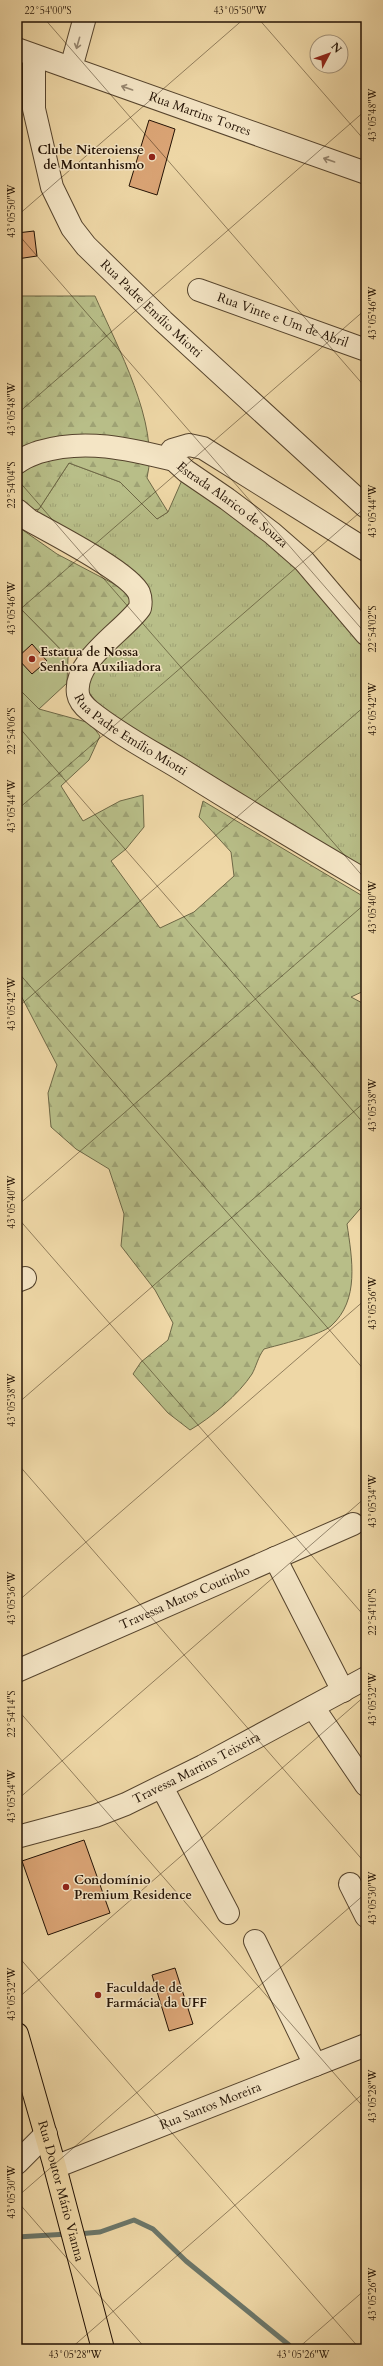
<svg xmlns="http://www.w3.org/2000/svg" width="383" height="2366" font-family="Cardo,serif">
<style>
.grass{fill:url(#grass-tufts);stroke:#6e6846}
.forest{fill:url(#forest-firs);stroke:#6e6846}
.green{fill:#b8be88;stroke:#6e6846}
.lines{fill:none;stroke-linecap:round;stroke-linejoin:round}
.stream{stroke:#6b7669;stroke-width:5}
.building{fill:#daa475;stroke:#241305}
.minor-casing{stroke:#56442d;stroke-width:24}
.major-casing{stroke:#241305;stroke-width:24}
.minor{stroke:#f4e5c5;stroke-width:22}
.major{stroke:#eed7a6;stroke-width:22}
.oneway{stroke:#96866f}
.ticks{fill:none;stroke:#241305;stroke-width:1;stroke-opacity:0.45}
.poi-dot{fill:#8f2418;stroke:#f4e5c5;stroke-width:1.5}
.labels{text-anchor:middle;dominant-baseline:central;stroke-width:3;stroke-linejoin:round;paint-order:stroke}
.street-label{font-size:13px;fill:#241305;stroke:#f4e5c5}
.poi-label{font-size:13px;font-weight:bold;fill:#241305;stroke:#f4e5c5;text-anchor:start}
.neatline{fill:none;stroke:#241305;stroke-width:1.5}
.ticks-label{font-size:10px;text-anchor:middle;fill:#241305}
</style>
<defs>
<pattern id="grass-tufts" width="24" height="20" patternUnits="userSpaceOnUse"><rect width="24" height="20" fill="#b8be88"/><path d="M3 7l-1-3M5 7V3M7 7l1-3M15 17l-1-3M17 17v-4M19 17l1-3" fill="none" stroke="#9ea274"/></pattern>
<pattern id="forest-firs" width="22" height="20" patternUnits="userSpaceOnUse"><rect width="22" height="20" fill="#b8be88"/><path d="M5 1l3.5 6h-7zM16 11l3.5 6h-7z" fill="#9ea274"/></pattern>
</defs>
<rect width="100%" height="100%" fill="#eed7a6"/>
<filter id="stains"><feTurbulence type="fractalNoise" baseFrequency=".005" numOctaves="4"/><feColorMatrix values="0 0 0 0 .2 0 0 0 0 .09 0 0 0 0 .02 0 0 0 .5 -.17"/></filter>
<radialGradient id="worn" r=".72"><stop offset=".6" stop-color="#630" stop-opacity="0"/><stop offset="1" stop-color="#630" stop-opacity=".3"/></radialGradient>
<!-- grass -->
<polygon class="grass" points="69,463 120,482 157,519 168,512 186,471 227,499 366,634 366,881 78,694 141,600 29,520 39,509"/>
<!-- forest -->
<g class="forest">
<path d="M17 296H95C117 346 160 424 147 478L168 512 157 519 120 482 69 463 39 509 17 514Z"/>
<polygon points="17,526 57,554 118,586 134,599 92,645 68,657 17,605"/>
<path d="M17 687 39 709 90 723 100 736 89 760 61 786 83 821 120 801 143 795 144 827 126 849 111 861 160 928 194 912 234 876 231 852 199 817 203 801 366 898V990L351 997 366 1005V1202L347 1224C352 1259 360 1300 331 1326 321 1335 278 1345 264 1349 258 1357 256 1367 252 1374 239 1394 211 1418 190 1430L168 1413 133 1374 141 1362 168 1340 173 1323 155 1290 121 1246 124 1214 109 1169 76 1149 51 1127 48 1093 57 1065 17 988Z"/>
</g>
<!-- green -->
<polygon class="green" points="17,605 68,657 67,683 39,709 17,687"/>
<g class="lines">
<!-- stream -->
<g class="stream">
<polyline points="78,2234 100,2232 134,2220 153,2229 186,2261 289,2345 291,2349"/>
<polyline points="17,2237 68,2234"/>
</g>
</g>
<!-- building -->
<g class="building">
<polygon points="149,120 175,129 157,195 129,186"/>
<polygon points="34,231 37,256 17,259 17,233"/>
<polygon points="32,644 47,661 32,674 17,658"/>
<polygon points="84,1840 110,1913 48,1935 22,1861"/>
<polygon points="175,1968 193,2024 169,2031 152,1975"/>
</g>
<g class="lines">
<defs>
<g id="minor">
<path id="s1" d="M17 49 366 173"/>
<path id="s2" d="M34 56V109L52 187 72 228 86 246 163 321 366 507"/>
<polyline points="71,68 85,17"/>
<path id="s3" d="M199 290 366 350"/>
<path d="M17 463C24 457 31 455 39 452 85 438 129 449 174 460"/>
<path id="s4" d="M17 510 29 520C52 533 129 572 139 593 141 598 141 603 140 608 123 632 73 660 78 694 79 700 85 707 90 711 117 733 149 750 179 768 241 807 303 844 366 881"/>
<path id="s5" d="M366 550 203 448 189 445 172 450 174 460 186 471 227 499 272 533 304 561 366 634"/>
<polyline points="17,1281 25,1278"/>
<polyline points="275,1558 343,1691"/>
<path id="s6" d="M17 1671 353 1524"/>
<polyline points="313,1707 366,1785"/>
<polyline points="162,1787 228,1913"/>
<path id="s7" d="M17 1837 95 1816 126 1804 203 1766 366 1678"/>
<polyline points="350,1884 366,1916"/>
<polyline points="255,1941 315,2065"/>
<polyline points="17,2163 46,2134"/>
<path id="s8" d="M55 2167 366 2045"/>
</g>
<g id="major">
<path id="s9" d="M17 2034 55 2167 103 2349"/>
</g>
</defs>
<!-- minor casing -->
<use href="#minor" class="minor-casing"/>
<!-- major casing -->
<use href="#major" class="major-casing"/>
<!-- minor -->
<use href="#minor" class="minor"/>
<!-- major -->
<use href="#major" class="major"/>
</g>
<!-- one-way arrows -->
<defs><path id="oneway-shaft" d="M-6 0H5M1.5-3L5.5 0L1.5 3" fill="none" stroke-width="1.6" stroke-linecap="round" stroke-linejoin="round"/></defs>
<g class="oneway">
<use href="#oneway-shaft" transform="translate(78 43) rotate(106)"/>
<use href="#oneway-shaft" transform="translate(127 88) rotate(-161)"/>
<use href="#oneway-shaft" transform="translate(329 160) rotate(-161)"/>
</g>
<!-- ticks -->
<path class="ticks" d="M43 17 366 388M257 17 366 142M17 18 18 17M17 216 246 17M17 233 366 634M17 414 366 110M17 479 366 880M17 612 366 309M17 725 366 1126M17 810 366 507M17 971 366 1372M17 1008 366 705M17 1206 366 903M17 1217 366 1618M17 1404 366 1101M17 1463 366 1864M17 1602 366 1299M17 1709 366 2110M17 1800 366 1497M17 1955 360 2349M17 1999 366 1695M17 2197 366 1893M17 2201 146 2349M70 2349 366 2091M297 2349 366 2289"/>
<!-- markers -->
<g class="poi-dot">
<circle cx="152" cy="157" r="4"/>
<circle cx="32" cy="659" r="4"/>
<circle cx="66" cy="1887" r="4"/>
<circle cx="98" cy="1995" r="4"/>
</g>
<g class="labels">
<!-- street labels -->
<g class="street-label">
<text stroke="none"><textPath href="#s1" startOffset="194">Rua Martins Torres</textPath></text>
<text stroke="none"><textPath href="#s2" startOffset="292">Rua Padre Emílio Miotti</textPath></text>
<text stroke="none"><textPath href="#s3" startOffset="89">Rua Vinte e Um de Abril</textPath></text>
<text stroke="none"><textPath href="#s5" startOffset="308">Estrada Alarico de Souza</textPath></text>
<text stroke="none"><textPath href="#s4" startOffset="341">Rua Padre Emílio Miotti</textPath></text>
<text stroke="none"><textPath href="#s6" startOffset="183">Travessa Matos Coutinho</textPath></text>
<text stroke="none"><textPath href="#s7" startOffset="193">Travessa Martins Teixeira</textPath></text>
<text stroke="none"><textPath href="#s8" startOffset="167">Rua Santos Moreira</textPath></text>
<text stroke="none"><textPath href="#s9" startOffset="163">Rua Doutor Mário Vianna</textPath></text>
</g>
<!-- poi labels -->
<g class="poi-label">
<text x="144" y="150" text-anchor="end">Clube Niteroiense<tspan x="144" dy="15">de Montanhismo</tspan></text>
<text x="40" y="652">Estatua de Nossa<tspan x="40" dy="15">Senhora Auxiliadora</tspan></text>
<text x="74" y="1880">Condomínio<tspan x="74" dy="15">Premium Residence</tspan></text>
<text x="106" y="1988">Faculdade de<tspan x="106" dy="15">Farmácia da UFF</tspan></text>
</g>
</g>
<!-- margin -->
<rect width="383" height="2366" fill="none" stroke="#eed7a6" stroke-width="44"/>
<!-- north arrow -->
<g transform="translate(329 54) rotate(49)"><circle r="19" fill="#f4e5c5" stroke="#a19178"/>
<path d="M0-3L7 15L0 10L-7 15Z" fill="#8f2418"/>
<text y="-6" font-size="11" font-weight="bold" text-anchor="middle" fill="#241305">N</text>
</g>
<rect x="22" y="22" width="339" height="2322" class="neatline"/>
<g class="ticks-label">
<text x="48" y="14">22°54'00"S</text>
<text x="240" y="14">43°05'50"W</text>
<text transform="translate(372 115) rotate(-90)" y="4">43°05'48"W</text>
<text transform="translate(11 211) rotate(-90)" y="4">43°05'50"W</text>
<text transform="translate(372 313) rotate(-90)" y="4">43°05'46"W</text>
<text transform="translate(11 409) rotate(-90)" y="4">43°05'48"W</text>
<text transform="translate(11 485) rotate(-90)" y="4">22°54'04"S</text>
<text transform="translate(372 511) rotate(-90)" y="4">43°05'44"W</text>
<text transform="translate(11 608) rotate(-90)" y="4">43°05'46"W</text>
<text transform="translate(372 629) rotate(-90)" y="4">22°54'02"S</text>
<text transform="translate(372 709) rotate(-90)" y="4">43°05'42"W</text>
<text transform="translate(11 731) rotate(-90)" y="4">22°54'06"S</text>
<text transform="translate(11 806) rotate(-90)" y="4">43°05'44"W</text>
<text transform="translate(372 907) rotate(-90)" y="4">43°05'40"W</text>
<text transform="translate(11 1004) rotate(-90)" y="4">43°05'42"W</text>
<text transform="translate(372 1105) rotate(-90)" y="4">43°05'38"W</text>
<text transform="translate(11 1202) rotate(-90)" y="4">43°05'40"W</text>
<text transform="translate(372 1303) rotate(-90)" y="4">43°05'36"W</text>
<text transform="translate(11 1400) rotate(-90)" y="4">43°05'38"W</text>
<text transform="translate(372 1501) rotate(-90)" y="4">43°05'34"W</text>
<text transform="translate(11 1598) rotate(-90)" y="4">43°05'36"W</text>
<text transform="translate(372 1612) rotate(-90)" y="4">22°54'10"S</text>
<text transform="translate(372 1699) rotate(-90)" y="4">43°05'32"W</text>
<text transform="translate(11 1714) rotate(-90)" y="4">22°54'14"S</text>
<text transform="translate(11 1796) rotate(-90)" y="4">43°05'34"W</text>
<text transform="translate(372 1898) rotate(-90)" y="4">43°05'30"W</text>
<text transform="translate(11 1994) rotate(-90)" y="4">43°05'32"W</text>
<text transform="translate(372 2096) rotate(-90)" y="4">43°05'28"W</text>
<text transform="translate(11 2192) rotate(-90)" y="4">43°05'30"W</text>
<text transform="translate(372 2294) rotate(-90)" y="4">43°05'26"W</text>
<text x="75" y="2358">43°05'28"W</text>
<text x="303" y="2358">43°05'26"W</text>
</g>
<rect width="100%" height="100%" filter="url(#stains)"/>
<rect width="100%" height="100%" fill="url(#worn)"/>
</svg>
